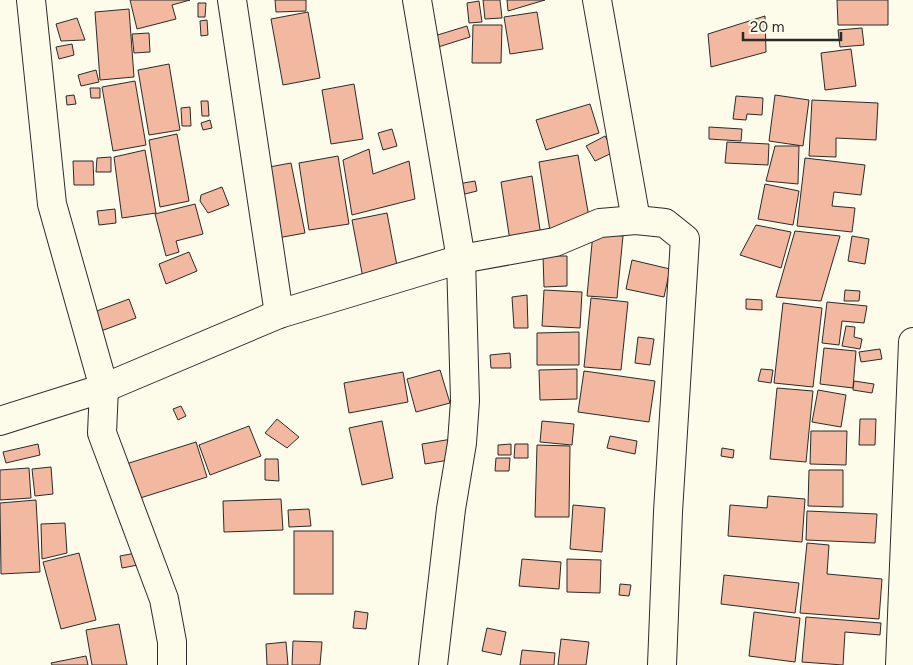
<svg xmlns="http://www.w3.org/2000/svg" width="913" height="665" font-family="Figtree,sans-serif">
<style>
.building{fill:#f2b8a0;stroke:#2b2b2b}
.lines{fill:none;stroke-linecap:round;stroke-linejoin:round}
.minor-casing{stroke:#2b2b2b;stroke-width:30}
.minor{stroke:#fdfbea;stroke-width:28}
</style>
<rect width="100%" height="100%" fill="#fdfbea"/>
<!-- building -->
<g class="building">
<polygon points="130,0 190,0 172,5 176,19 137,29"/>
<polygon points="275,0 306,0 306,11 276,12"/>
<polygon points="483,0 500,0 502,18 485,19"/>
<polygon points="507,0 545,0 508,11"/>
<polygon points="837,0 888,0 888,25 838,25"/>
<polygon points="479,1 482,22 469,23 467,3"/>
<polygon points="198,3 206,3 205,17 198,17"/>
<polygon points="129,9 134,77 100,80 95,12"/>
<polygon points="308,12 320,78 283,85 271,19"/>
<polygon points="537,12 543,49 510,54 504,17"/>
<polygon points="765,16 766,52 711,67 708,34"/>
<polygon points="77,18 85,40 61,41 56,24"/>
<polygon points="207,20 208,35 201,36 200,21"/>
<polygon points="473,25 502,25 501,63 472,63"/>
<polygon points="467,26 470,37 435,48 431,37"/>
<polygon points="862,28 864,45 840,47 838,30"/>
<polygon points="149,33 150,52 134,53 132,34"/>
<polygon points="72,44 74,55 59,59 56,47"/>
<polygon points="851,49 856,86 825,90 821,53"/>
<polygon points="169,64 180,130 149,135 138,70"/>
<polygon points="96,70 99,82 81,86 78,75"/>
<polygon points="135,81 146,145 113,151 102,87"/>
<polygon points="354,84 363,139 331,144 322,90"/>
<polygon points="90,88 100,88 100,98 91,98"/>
<polygon points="74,95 76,104 67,105 66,96"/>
<polygon points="775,95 809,100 803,146 769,141"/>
<polygon points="736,96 763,98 762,115 747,114 746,120 733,119"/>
<polygon points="812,100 878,103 876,140 836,138 836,157 809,156"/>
<polygon points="201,101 208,101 209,116 202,116"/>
<polygon points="590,104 599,133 546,150 536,120"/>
<polygon points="190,107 191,126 182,126 181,108"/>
<polygon points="210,120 212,128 203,130 201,123"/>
<polygon points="709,127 742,129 741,141 709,139"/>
<polygon points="392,129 397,146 383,150 378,133"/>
<polygon points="177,134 189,201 160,207 149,140"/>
<polygon points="605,136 614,152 595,161 586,146"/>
<polygon points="727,142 769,144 768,165 725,163"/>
<polygon points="775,146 799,146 798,184 766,181"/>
<polygon points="369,149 373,174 409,161 415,199 352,215 343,160"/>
<polygon points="145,150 156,213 122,218 114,157"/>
<polygon points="578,155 590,223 550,231 539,162"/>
<polygon points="338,156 349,224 309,230 299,163"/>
<polygon points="111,157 111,172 96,172 97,158"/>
<polygon points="805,158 865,165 861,195 834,192 832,206 855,208 852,232 797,226"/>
<polygon points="73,161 93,161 94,185 74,185"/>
<polygon points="291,163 305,233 272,239 258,169"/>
<polygon points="532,176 541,236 510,241 501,182"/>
<polygon points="475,181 477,191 461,195 458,184"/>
<polygon points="765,184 799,191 793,225 758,219"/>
<polygon points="222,187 229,205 208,213 200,201 201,195"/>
<polygon points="195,204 203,234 176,241 179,252 166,256 155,214"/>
<polygon points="115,209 116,223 99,225 97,211"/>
<polygon points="387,213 401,287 366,294 352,220"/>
<polygon points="756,225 791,232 781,268 740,255"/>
<polygon points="795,231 840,236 821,301 776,297"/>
<polygon points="593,233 623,236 617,298 587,296"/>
<polygon points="852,236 869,239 865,264 848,261"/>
<polygon points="189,252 197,271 166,284 159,264"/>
<polygon points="543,256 567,256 567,286 544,287"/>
<polygon points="632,260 670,269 664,297 626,289"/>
<polygon points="544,290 582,292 580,328 542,326"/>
<polygon points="845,290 860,291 859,301 844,301"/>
<polygon points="527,295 528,328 514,328 512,297"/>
<polygon points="591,298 628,302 621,370 584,367"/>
<polygon points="129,299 136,318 101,331 94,312"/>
<polygon points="746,299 762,300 762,310 746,309"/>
<polygon points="827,302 867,306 864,323 842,321 839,345 822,343"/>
<polygon points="783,303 822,308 813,387 774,383"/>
<polygon points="846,326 855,327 854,337 862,339 860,349 842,346"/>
<polygon points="579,332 579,365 537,365 537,333"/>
<polygon points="638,337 654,339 650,365 635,363"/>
<polygon points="824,348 856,351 853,388 820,384"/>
<polygon points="880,349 882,359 861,362 859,352"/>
<polygon points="510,353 511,368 491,368 490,355"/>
<polygon points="577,369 577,399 540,400 539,370"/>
<polygon points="761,369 773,370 771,383 758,381"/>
<polygon points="440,370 450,403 416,412 407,379"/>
<polygon points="584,371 655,381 649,422 578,412"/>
<polygon points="403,372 408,402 349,413 344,383"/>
<polygon points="854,381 874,384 872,393 853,390"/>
<polygon points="777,388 813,391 806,462 770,459"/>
<polygon points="818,390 846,395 841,427 812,422"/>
<polygon points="181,406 186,416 178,420 173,409"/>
<polygon points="277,419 299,437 287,448 265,433"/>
<polygon points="860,419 876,419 875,445 859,445"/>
<polygon points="382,421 393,478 362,485 349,428"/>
<polygon points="542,421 574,424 572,445 540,442"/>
<polygon points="249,426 261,456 210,475 199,445"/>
<polygon points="811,431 847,431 846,465 810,464"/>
<polygon points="610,436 637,441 635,454 607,448"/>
<polygon points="452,439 455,459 425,464 422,444"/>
<polygon points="196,442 207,477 137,499 126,464"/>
<polygon points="38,444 40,455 6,463 3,452"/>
<polygon points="511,444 511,455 498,455 498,445"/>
<polygon points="515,444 528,444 528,458 514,458"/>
<polygon points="537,445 570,446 569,517 535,517"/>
<polygon points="722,448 734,450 733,458 721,456"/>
<polygon points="496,458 510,458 509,471 495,471"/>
<polygon points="265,459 278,459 279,481 265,480"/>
<polygon points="51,467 53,494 35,496 32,469"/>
<polygon points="29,468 31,498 0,500 0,470"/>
<polygon points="809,470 843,470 843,507 808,506"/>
<polygon points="768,496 805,499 802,542 728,536 730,505 767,508"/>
<polygon points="281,499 283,530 224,532 223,501"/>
<polygon points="36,500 40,572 1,574 0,503"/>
<polygon points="573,505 605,508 602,552 570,549"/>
<polygon points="309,509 311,526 289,527 288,510"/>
<polygon points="807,511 877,514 875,543 806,540"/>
<polygon points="65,523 67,553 42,559 41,524"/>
<rect x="294" y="531" width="39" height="63"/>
<polygon points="807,543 829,545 827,574 882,579 879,619 800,613"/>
<polygon points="79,553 96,620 61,629 43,562"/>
<polygon points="136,553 138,565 122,568 120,556"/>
<polygon points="522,559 561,562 559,589 519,586"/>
<polygon points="567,559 601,560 600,593 567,592"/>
<polygon points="724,575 799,583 795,613 721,604"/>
<polygon points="620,584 631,585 629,596 619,595"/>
<polygon points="355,611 368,613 366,629 353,628"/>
<polygon points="754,612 800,618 795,662 749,656"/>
<polygon points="806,617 881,623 880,635 845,632 843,665 802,662"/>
<polygon points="119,624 127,665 92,665 86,630"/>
<polygon points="487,628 506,632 501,655 482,651"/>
<polygon points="561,639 589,642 586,665 558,665"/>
<polygon points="293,641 322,642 320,665 292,665"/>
<polygon points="286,642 288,665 267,665 266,644"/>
<polygon points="522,650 555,653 554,665 520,665"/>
<polygon points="86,656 88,665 52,665 51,663"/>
</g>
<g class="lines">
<defs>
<g id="minor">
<polyline points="31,0 52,204 104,388 102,433 164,599 172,642 172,665"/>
<polyline points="232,0 279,314"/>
<polyline points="417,0 461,259 465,401 462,443 451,509 433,665"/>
<polyline points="597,0 636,220"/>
<polyline points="0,421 104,388 279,314 461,259 555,242 600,223 636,220 665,223 685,239 668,512 662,665"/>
<polyline points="900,665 913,342"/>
</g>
</defs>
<!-- minor casing -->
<use href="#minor" class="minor-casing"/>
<!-- minor -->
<use href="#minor" class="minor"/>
</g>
<!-- scale -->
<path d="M743 32v8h98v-8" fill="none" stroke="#2b2b2b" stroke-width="2.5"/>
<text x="750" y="32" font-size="15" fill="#2b2b2b" stroke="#fdfbea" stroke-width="4" paint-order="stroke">20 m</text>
</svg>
